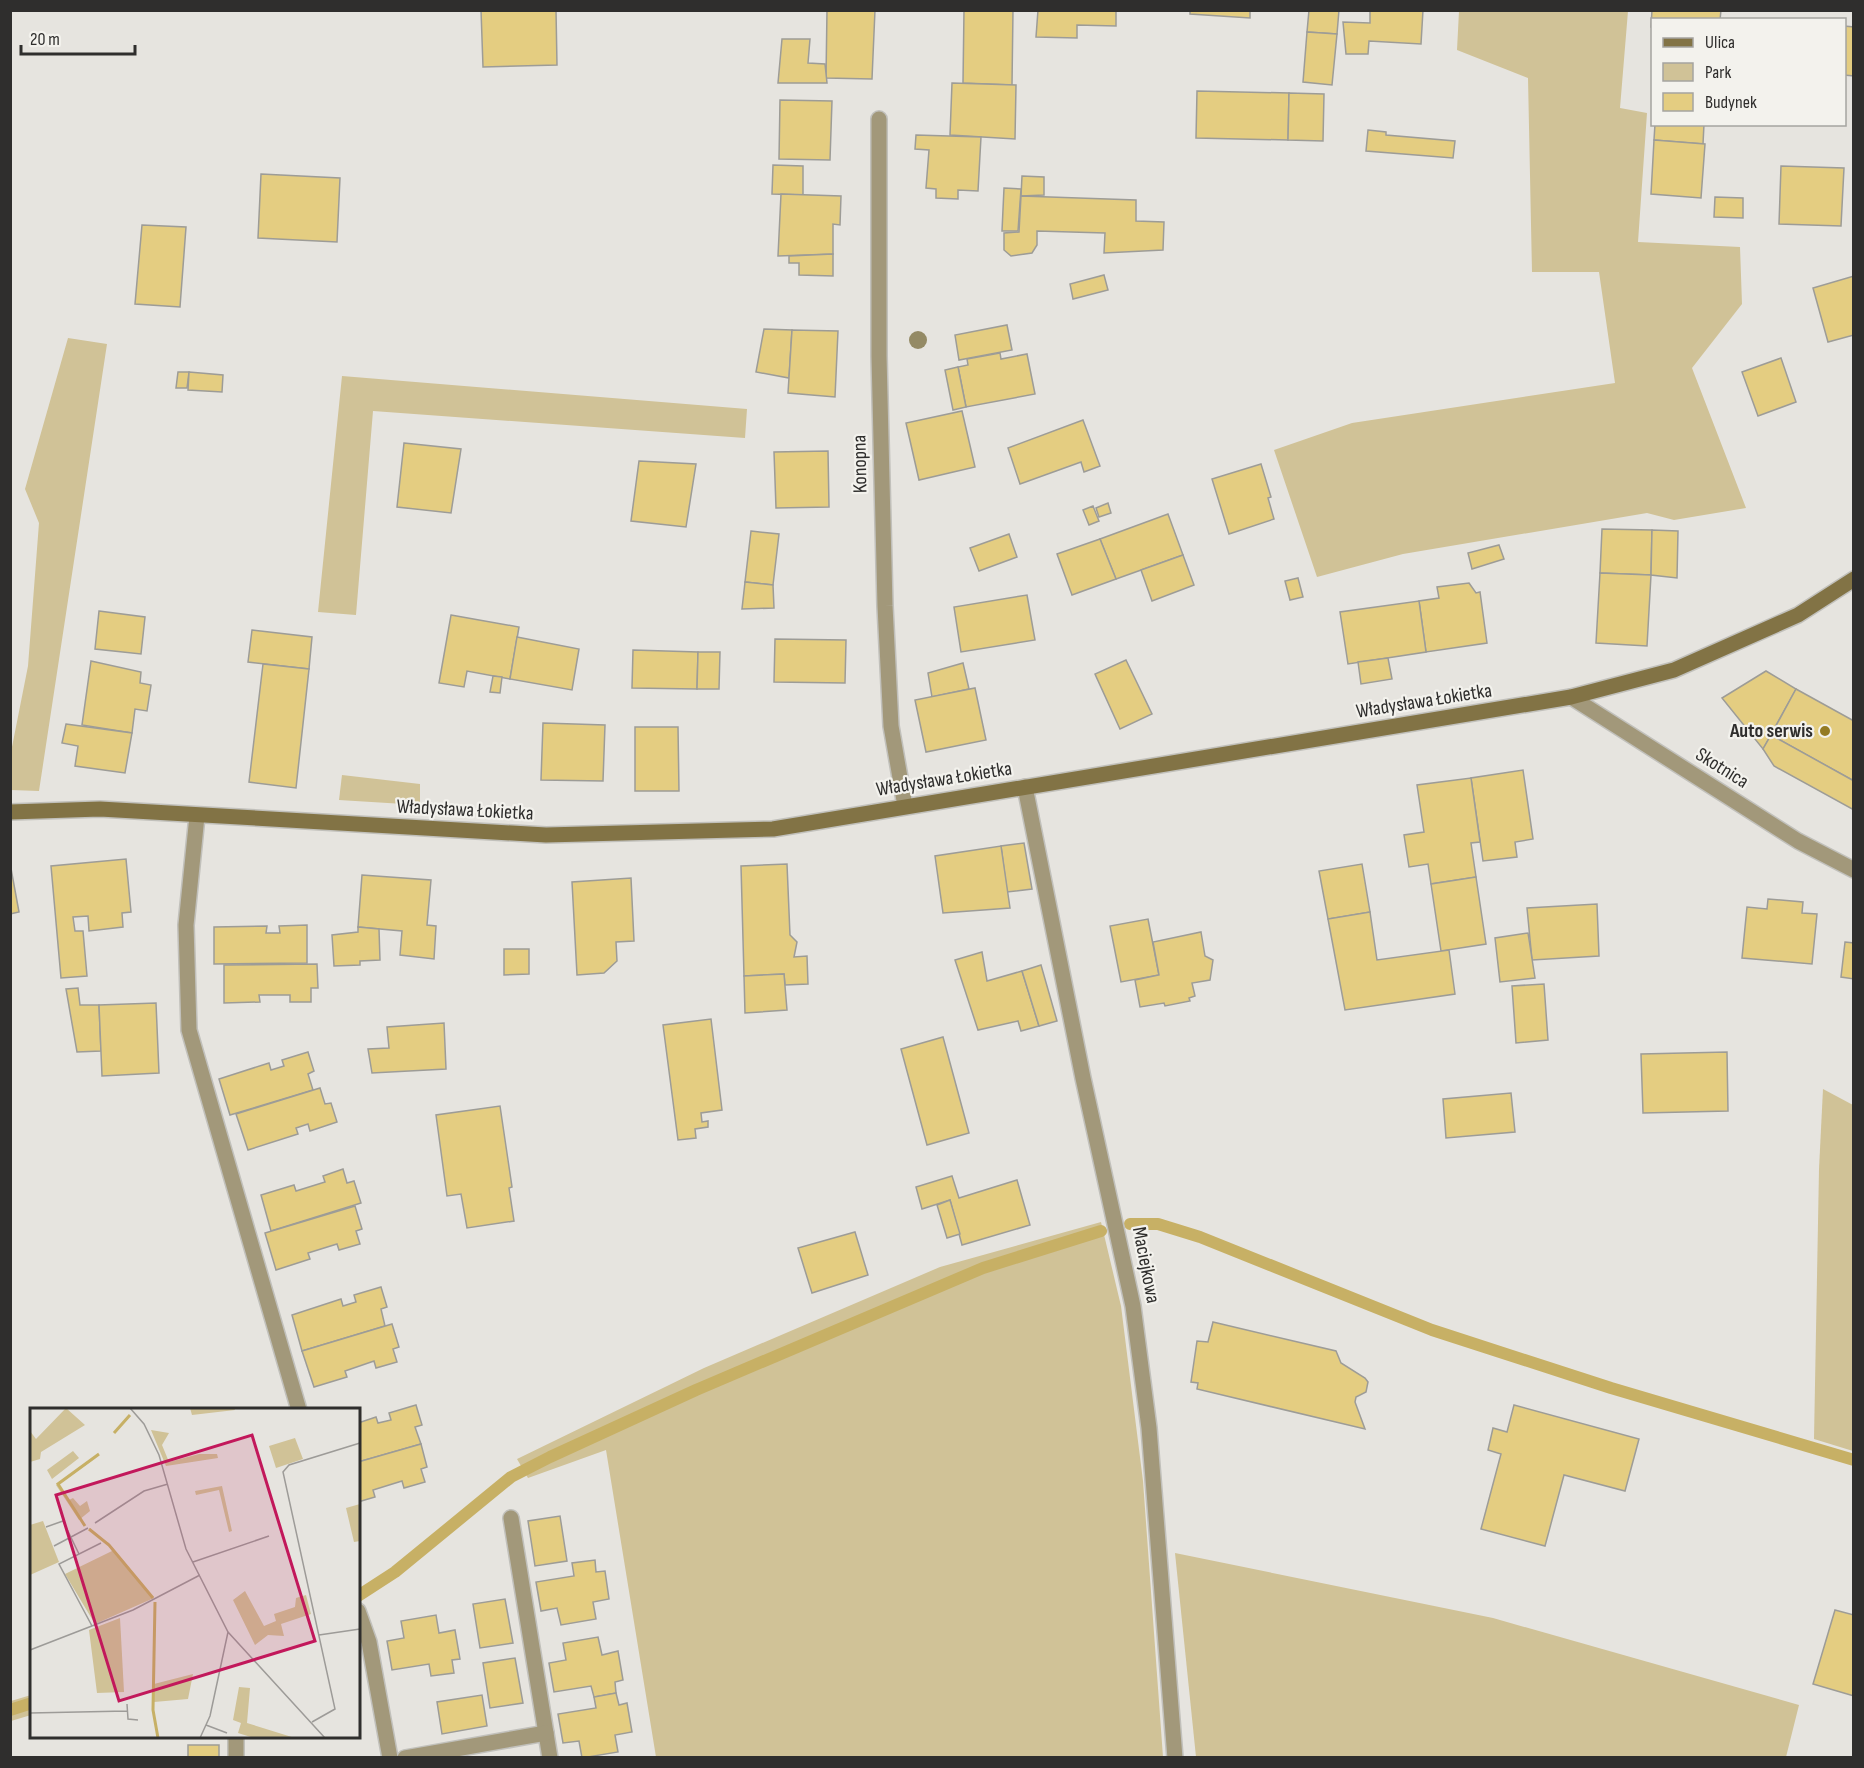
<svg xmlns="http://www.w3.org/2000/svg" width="1864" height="1768" font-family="'Sofia Sans Condensed',sans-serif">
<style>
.green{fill:#d0c297}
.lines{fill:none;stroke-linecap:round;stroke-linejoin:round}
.stream{stroke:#c7b065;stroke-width:12}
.building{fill:#e4cd81;stroke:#9d9c97;stroke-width:1.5}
.lane-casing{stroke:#c1c0bb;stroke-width:18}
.street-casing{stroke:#c1c0bb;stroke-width:18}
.secondary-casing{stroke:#c1c0bb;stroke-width:18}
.lane{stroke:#a2987a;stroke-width:15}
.street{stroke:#a2987a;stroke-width:15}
.secondary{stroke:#827345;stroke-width:15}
.tree{fill:#948a65}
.poi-dot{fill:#947b23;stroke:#f3f2ed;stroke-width:2}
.labels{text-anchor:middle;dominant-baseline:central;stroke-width:4.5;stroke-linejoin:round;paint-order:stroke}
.street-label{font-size:20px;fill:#2f2e2d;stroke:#f3f2ed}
.poi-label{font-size:20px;font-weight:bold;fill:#2f2e2d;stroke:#f3f2ed;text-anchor:end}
.inset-river{fill:none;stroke:#c7b065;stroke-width:3}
.inset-road{fill:none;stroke:#9d9b98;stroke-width:1.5}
.view{fill:#c2185b;fill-opacity:0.15;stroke:#c2185b;stroke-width:3}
.inset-edge{fill:none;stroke:#2f2e2d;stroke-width:3}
</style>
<rect width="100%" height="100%" fill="#e6e4df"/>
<!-- green -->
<g class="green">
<polygon points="1459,11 1628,11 1620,108 1647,113 1638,242 1740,247 1742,304 1692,368 1746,508 1674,520 1647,513 1403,554 1317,577 1274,450 1352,423 1615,383 1599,272 1532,272 1528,78 1457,50"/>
<polygon points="68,338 107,344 39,791 11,790 11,752 28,666 39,523 25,489"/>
<polygon points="342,376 747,409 745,438 373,411 356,615 318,612"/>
<polygon points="342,775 420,784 420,805 339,800"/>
<polygon points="1823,1089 1853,1105 1853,1451 1814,1439 1819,1169"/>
<polygon points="1101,1222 1121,1306 1143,1481 1163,1757 656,1757 606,1450 528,1478 517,1459 704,1368 940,1267"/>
<polygon points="1175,1553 1493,1618 1799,1705 1786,1757 1196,1757"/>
<polygon points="31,1695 31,1715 11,1721 11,1701"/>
</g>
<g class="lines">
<!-- stream -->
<g class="stream">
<polyline points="1130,1224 1158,1224 1200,1237 1432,1330 1611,1388 1854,1460"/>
<polyline points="358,1596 395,1572 511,1477 550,1457 696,1390 983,1268 1101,1231"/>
<polyline points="10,1710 32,1703"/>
</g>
</g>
<!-- building -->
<g class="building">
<polygon points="481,10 556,10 557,65 483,67"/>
<polygon points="827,10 875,10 872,79 826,78"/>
<polygon points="964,10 1013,10 1012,85 963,83"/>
<polygon points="1038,10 1116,10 1116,26 1077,25 1077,38 1036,37"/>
<polygon points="1190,10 1250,10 1250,18 1190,14"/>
<polygon points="1309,10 1339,10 1337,34 1307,32"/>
<polygon points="1370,10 1423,10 1421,44 1369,41 1368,54 1346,54 1343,22 1370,23"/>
<polygon points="1652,10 1721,10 1720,20 1652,20 1652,27 1651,27"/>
<polygon points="1844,26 1854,27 1854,76 1844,75"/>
<polygon points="1307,32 1337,34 1332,85 1303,82"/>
<polygon points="782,39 810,39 808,63 825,64 827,83 778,83"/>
<polygon points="952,83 1016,85 1015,139 950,135"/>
<polygon points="1197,91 1289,93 1288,140 1196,138"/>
<polygon points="1289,93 1324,94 1323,141 1288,140"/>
<polygon points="780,100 832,101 830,160 779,159"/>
<polygon points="1655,124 1704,124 1703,144 1654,140"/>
<polygon points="1368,130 1386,132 1386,135 1455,141 1453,158 1366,151"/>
<polygon points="916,135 981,137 978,191 958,190 958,199 936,198 936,189 926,188 929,150 915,149"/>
<polygon points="1654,140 1705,144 1701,198 1651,194"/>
<polygon points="773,165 803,166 803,195 772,194"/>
<polygon points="1781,166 1844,168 1841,226 1779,224"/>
<polygon points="261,174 340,178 337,242 258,238"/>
<polygon points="1022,176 1044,177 1044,195 1021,196"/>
<polygon points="1004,188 1021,189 1018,231 1002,231"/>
<polygon points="781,194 841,196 840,225 833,224 833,254 778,256"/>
<polygon points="1021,196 1136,200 1136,221 1164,222 1163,250 1104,253 1105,233 1037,231 1037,245 1032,253 1011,256 1004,250 1004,233 1019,232"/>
<polygon points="1715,197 1743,198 1743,218 1714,217"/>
<polygon points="142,225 186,227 180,307 135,304"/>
<polygon points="833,254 833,276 799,275 799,263 789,263 789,256"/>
<polygon points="1104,275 1108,290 1073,299 1070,284"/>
<polygon points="1854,276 1854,335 1828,342 1813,288"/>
<polygon points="1007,325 1012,350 959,360 955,335"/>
<polygon points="764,329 792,330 789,378 756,372"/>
<polygon points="792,330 838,331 835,397 788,393"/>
<polygon points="1000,353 1001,359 1027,354 1035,394 966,407 958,367 968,365 967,359"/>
<polygon points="1781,358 1796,402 1758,416 1742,372"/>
<polygon points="958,367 966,407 953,410 945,370"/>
<polygon points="178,372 189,372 187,388 176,388"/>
<polygon points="189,372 223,375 222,392 188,390"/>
<polygon points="962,411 975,467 919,480 906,423"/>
<polygon points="1083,420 1100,466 1084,472 1081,462 1020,484 1008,448"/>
<polygon points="404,443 461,449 451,513 397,507"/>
<polygon points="828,451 829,507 776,508 774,452"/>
<polygon points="639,461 696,464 686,527 631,521"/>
<polygon points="1261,464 1271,497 1268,498 1274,519 1229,534 1212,479"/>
<polygon points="1108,503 1111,513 1099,517 1096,508"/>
<polygon points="1093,506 1099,521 1089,525 1083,510"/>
<polygon points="1168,514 1183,555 1116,579 1100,539"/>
<polygon points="1602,529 1652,530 1651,575 1600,573"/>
<polygon points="1652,530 1678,531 1677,578 1651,575"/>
<polygon points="751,531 779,534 773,585 745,582"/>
<polygon points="1009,534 1017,557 979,571 970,548"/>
<polygon points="1100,539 1116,579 1072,595 1057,554"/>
<polygon points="1499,545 1504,559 1472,569 1468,553"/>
<polygon points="1183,555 1194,585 1152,601 1141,570"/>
<polygon points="1600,573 1651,575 1647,646 1596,643"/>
<polygon points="1298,578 1303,597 1290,600 1285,581"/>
<polygon points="745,582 773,585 774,608 742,609"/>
<polygon points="1469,583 1476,593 1480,592 1487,643 1426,652 1419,601 1439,598 1437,587"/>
<polygon points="1027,595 1035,640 961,652 954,607"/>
<polygon points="1419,601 1426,652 1348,664 1340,612"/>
<polygon points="99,611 145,617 141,654 95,649"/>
<polygon points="451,615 519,627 510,679 467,671 464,687 439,683"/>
<polygon points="252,630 312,637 309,669 248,662"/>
<polygon points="517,637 579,649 572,690 510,679"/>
<polygon points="775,639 846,640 845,683 774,682"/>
<polygon points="633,650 698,652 697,689 632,688"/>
<polygon points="698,652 720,652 719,689 697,689"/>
<polygon points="1388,658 1392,679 1361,684 1358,662"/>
<polygon points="1126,660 1152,714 1120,729 1095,674"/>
<polygon points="91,661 141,672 140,683 151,685 147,711 135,709 132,733 82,725"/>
<polygon points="963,663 969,689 932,697 928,673"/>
<polygon points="263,664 309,669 296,788 249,782"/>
<polygon points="1766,671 1796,689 1763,749 1722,698"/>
<polygon points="493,676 502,677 500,693 490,692"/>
<polygon points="975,688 986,740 926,752 915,700"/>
<polygon points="1796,689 1854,721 1854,781 1771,735"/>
<polygon points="543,723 605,725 603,781 541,780"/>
<polygon points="66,724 132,733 125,773 75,766 78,746 62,743"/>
<polygon points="635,727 678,727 679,791 635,791"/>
<polygon points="1771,735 1854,781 1854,810 1774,766 1763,749"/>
<polygon points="1523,770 1533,839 1515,842 1517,857 1483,861 1471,778"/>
<polygon points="1471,778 1480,842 1471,843 1476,877 1431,884 1428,864 1409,867 1404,835 1424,832 1417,785"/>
<polygon points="1024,843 1032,889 1007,892 1001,846"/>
<polygon points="1001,846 1010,908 943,913 935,856"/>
<polygon points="126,859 131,912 122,913 123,927 89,931 88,916 73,917 75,931 83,931 87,976 61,978 51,866"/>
<polygon points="10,863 19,912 10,914"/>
<polygon points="787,864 790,935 797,942 794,957 807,956 808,984 785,985 784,974 744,976 741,866"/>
<polygon points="1362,864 1370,912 1328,919 1319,871"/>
<polygon points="362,875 431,880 427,925 436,926 434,959 400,955 402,931 358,927"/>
<polygon points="1476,877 1486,944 1441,951 1431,884"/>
<polygon points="631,878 634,941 616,942 617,961 604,973 577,975 572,882"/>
<polygon points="1768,899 1803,902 1802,913 1817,914 1812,964 1742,958 1747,907 1767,909"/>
<polygon points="1597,904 1599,956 1532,960 1527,908"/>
<polygon points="1370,912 1377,960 1449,950 1455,994 1345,1010 1328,919"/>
<polygon points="1148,919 1159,975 1121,982 1110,926"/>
<polygon points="307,925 307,963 214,964 214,927 267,926 266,933 280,933 279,926"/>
<polygon points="358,927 379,929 380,960 360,961 360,965 334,966 332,935 358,932"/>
<polygon points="1201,932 1205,956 1213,960 1210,980 1192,983 1195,996 1189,998 1190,1001 1165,1006 1164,1003 1140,1007 1135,980 1159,975 1153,942"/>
<polygon points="1528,933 1535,978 1500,982 1495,938"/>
<polygon points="1845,942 1854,943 1854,979 1841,977"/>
<polygon points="504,949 529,949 529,974 504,975"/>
<polygon points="982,952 987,981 1022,971 1039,1026 1021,1031 1018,1021 978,1030 955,960"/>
<polygon points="317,964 318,988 311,988 311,1002 290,1002 290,995 259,995 260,1002 224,1003 224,965"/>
<polygon points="1041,965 1057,1021 1039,1026 1022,971"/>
<polygon points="784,974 787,1010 745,1013 744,976"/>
<polygon points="1544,984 1548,1040 1516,1043 1512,986"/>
<polygon points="78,988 80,1005 99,1005 101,1051 77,1052 66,989"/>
<polygon points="156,1003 159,1073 102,1076 99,1005"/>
<polygon points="711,1019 722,1110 701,1113 702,1122 708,1121 708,1127 695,1129 696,1138 678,1140 663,1025"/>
<polygon points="444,1023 446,1069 372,1073 368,1049 389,1048 387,1027"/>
<polygon points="943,1037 969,1133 927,1145 901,1049"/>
<polygon points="308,1052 314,1071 308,1074 313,1090 230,1115 219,1079 269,1063 271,1070 284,1066 282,1060"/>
<polygon points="1727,1052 1728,1111 1643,1113 1641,1054"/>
<polygon points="320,1088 325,1104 331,1103 337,1122 310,1131 308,1124 296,1128 298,1134 248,1150 236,1114"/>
<polygon points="1511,1093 1515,1132 1446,1138 1443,1099"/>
<polygon points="500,1106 512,1187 509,1188 514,1221 467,1228 461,1194 447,1196 436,1115"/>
<polygon points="343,1169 347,1183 354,1181 361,1203 271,1231 261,1195 294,1185 296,1191 325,1182 323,1176"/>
<polygon points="952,1176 959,1198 1017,1180 1030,1225 962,1245 950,1200 922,1209 916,1187"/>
<polygon points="950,1200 960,1234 947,1238 937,1205"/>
<polygon points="355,1206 362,1229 356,1231 360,1244 339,1250 337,1244 308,1253 310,1259 276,1270 265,1233"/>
<polygon points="855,1232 868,1275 812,1293 798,1248"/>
<polygon points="381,1287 387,1307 381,1309 385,1326 302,1351 292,1315 341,1299 343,1306 356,1302 354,1295"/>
<polygon points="1213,1322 1336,1351 1341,1363 1365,1378 1368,1382 1366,1392 1356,1397 1355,1402 1365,1429 1197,1389 1198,1383 1191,1382 1197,1341 1208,1342"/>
<polygon points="392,1324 399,1347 393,1349 397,1362 376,1368 374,1361 345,1371 347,1377 314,1387 302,1351"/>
<polygon points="416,1405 422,1425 415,1427 421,1444 358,1462 358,1423 376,1417 378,1423 391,1420 389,1413"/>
<polygon points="1514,1405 1639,1439 1625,1491 1564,1475 1545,1546 1481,1529 1501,1454 1488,1450 1493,1428 1507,1432"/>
<polygon points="421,1444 427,1467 421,1469 425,1482 404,1488 402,1481 373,1490 375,1497 358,1502 358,1462"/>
<polygon points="560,1516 567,1561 535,1566 528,1521"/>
<polygon points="595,1560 596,1572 605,1571 609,1599 593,1602 596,1619 561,1625 557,1608 541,1611 536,1582 574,1576 572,1563"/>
<polygon points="505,1599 513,1643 480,1648 473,1604"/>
<polygon points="1835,1610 1854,1615 1854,1696 1813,1684"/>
<polygon points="436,1615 439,1633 455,1630 460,1659 452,1660 454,1673 431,1676 429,1664 392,1670 387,1641 404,1638 401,1621"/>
<polygon points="598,1637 602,1655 618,1651 623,1680 615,1682 616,1693 594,1697 591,1686 554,1692 549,1663 566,1660 563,1643"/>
<polygon points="515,1658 523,1703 490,1708 483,1663"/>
<polygon points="616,1693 619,1705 627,1703 632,1732 615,1735 618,1752 582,1758 579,1741 563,1743 558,1714 596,1708 594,1697"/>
<polygon points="482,1695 487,1726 442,1734 437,1702"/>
<rect x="188" y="1745" width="31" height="13"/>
</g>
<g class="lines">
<defs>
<g id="lane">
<polyline points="197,816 186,925 189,1030 299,1410"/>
<polyline points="511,1518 550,1758"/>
<polyline points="358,1611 369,1642 390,1758"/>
<polyline points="236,1736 236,1758"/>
<polyline points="405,1758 546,1733"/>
</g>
<g id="street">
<polyline points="879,119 879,356 885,606 891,726 905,806"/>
<polyline points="1571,697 1798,841 1854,870"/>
<polyline points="1025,787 1083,1078 1133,1306 1149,1428 1175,1758"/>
</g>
<polyline id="secondary" points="10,812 100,809 546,835 773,829 1571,697 1674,670 1798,615 1854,579"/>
</defs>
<!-- lane casing -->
<use href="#lane" class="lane-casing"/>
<!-- street casing -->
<use href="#street" class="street-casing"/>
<!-- secondary casing -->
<use href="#secondary" class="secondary-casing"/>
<!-- lane -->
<use href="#lane" class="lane"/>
<!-- street -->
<use href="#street" class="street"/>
<!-- secondary -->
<use href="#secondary" class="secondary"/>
</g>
<!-- trees -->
<circle class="tree" cx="918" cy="340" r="9"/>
<!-- markers -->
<circle class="poi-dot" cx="1825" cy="731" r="6"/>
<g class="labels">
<!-- street labels -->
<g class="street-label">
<text transform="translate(860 464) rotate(-91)">Konopna</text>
<text transform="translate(1424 701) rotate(-9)">Władysława Łokietka</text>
<text transform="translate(1722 768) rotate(32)">Skotnica</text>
<text transform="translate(944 779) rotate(-9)">Władysława Łokietka</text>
<text transform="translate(465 810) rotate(3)">Władysława Łokietka</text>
<text transform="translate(1146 1265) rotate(79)">Maciejkowa</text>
</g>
<!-- poi labels -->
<g class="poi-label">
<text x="1813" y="731">Auto serwis</text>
</g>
</g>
<!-- overview -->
<g transform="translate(30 1408)">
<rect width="330" height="330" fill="#e6e4df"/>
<path d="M36 0 55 17 11 44 10 51 0 54V23L6 31ZM160 0H204L205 2 162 7ZM121 22 139 25 132 37 139 54 169 46H187L188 50 136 58ZM265 30 273 51 246 60 239 38ZM43 43 49 50 22 71 17 62ZM70 47 28 77 39 92 43 90 50 98 57 93 60 103 49 112 26 77ZM192 78 202 123 199 124 189 82 166 87 165 83ZM330 96V133L324 134 316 100ZM13 113 29 154 0 167V117ZM78 134 124 190 65 216 35 166 82 143ZM215 183 234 218 246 213 244 206 265 199 266 190 276 187 281 206 251 216 254 228 238 227 225 237 203 192ZM90 210 94 284 67 285 59 222ZM163 266 158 291 124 294V276ZM209 279 220 280 217 315 265 330H224L208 325 211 315 203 312Z" fill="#d0c297"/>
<path class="inset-river" d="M84 25 100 7M55 118 28 76 69 46M59 121 79 137 123 190M125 194 123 302 128 330"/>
<path class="inset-road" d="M100 0 114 16 129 47 156 141 198 224 295 330M65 115 114 83 138 76M16 119 33 113 49 146M24 138 58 120M163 154 239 128M62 218 29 156 71 135M289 227 330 221M0 242 103 202 170 167M97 296 98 311 108 312M0 305 97 303M282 314 305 301 253 64 259 57 330 35M176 317 197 325M170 330 180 308 198 224"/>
<path class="view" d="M222 27 285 233 89 293 26 87Z"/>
<rect width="330" height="330" class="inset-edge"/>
</g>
<!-- border -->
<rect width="1864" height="1768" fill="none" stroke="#2f2e2d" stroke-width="24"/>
<!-- legend -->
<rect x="1651" y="18" width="195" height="108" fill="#f3f2ed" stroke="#a5a4a0" stroke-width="1.5"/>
<rect x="1663" y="38" width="30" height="9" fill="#827345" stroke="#a5a4a0" stroke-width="1.5"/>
<text x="1705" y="48" font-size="18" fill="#2f2e2d">Ulica</text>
<rect x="1663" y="63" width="30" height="18" fill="#d0c297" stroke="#a5a4a0" stroke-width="1.5"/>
<text x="1705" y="78" font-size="18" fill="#2f2e2d">Park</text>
<rect x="1663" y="93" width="30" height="18" fill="#e4cd81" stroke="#a5a4a0" stroke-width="1.5"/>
<text x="1705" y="108" font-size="18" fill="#2f2e2d">Budynek</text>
<!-- scale -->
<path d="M21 45v9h114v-9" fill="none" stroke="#2f2e2d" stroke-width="3"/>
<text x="30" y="45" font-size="18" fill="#2f2e2d" stroke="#f3f2ed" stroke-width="4.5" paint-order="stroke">20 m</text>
</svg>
